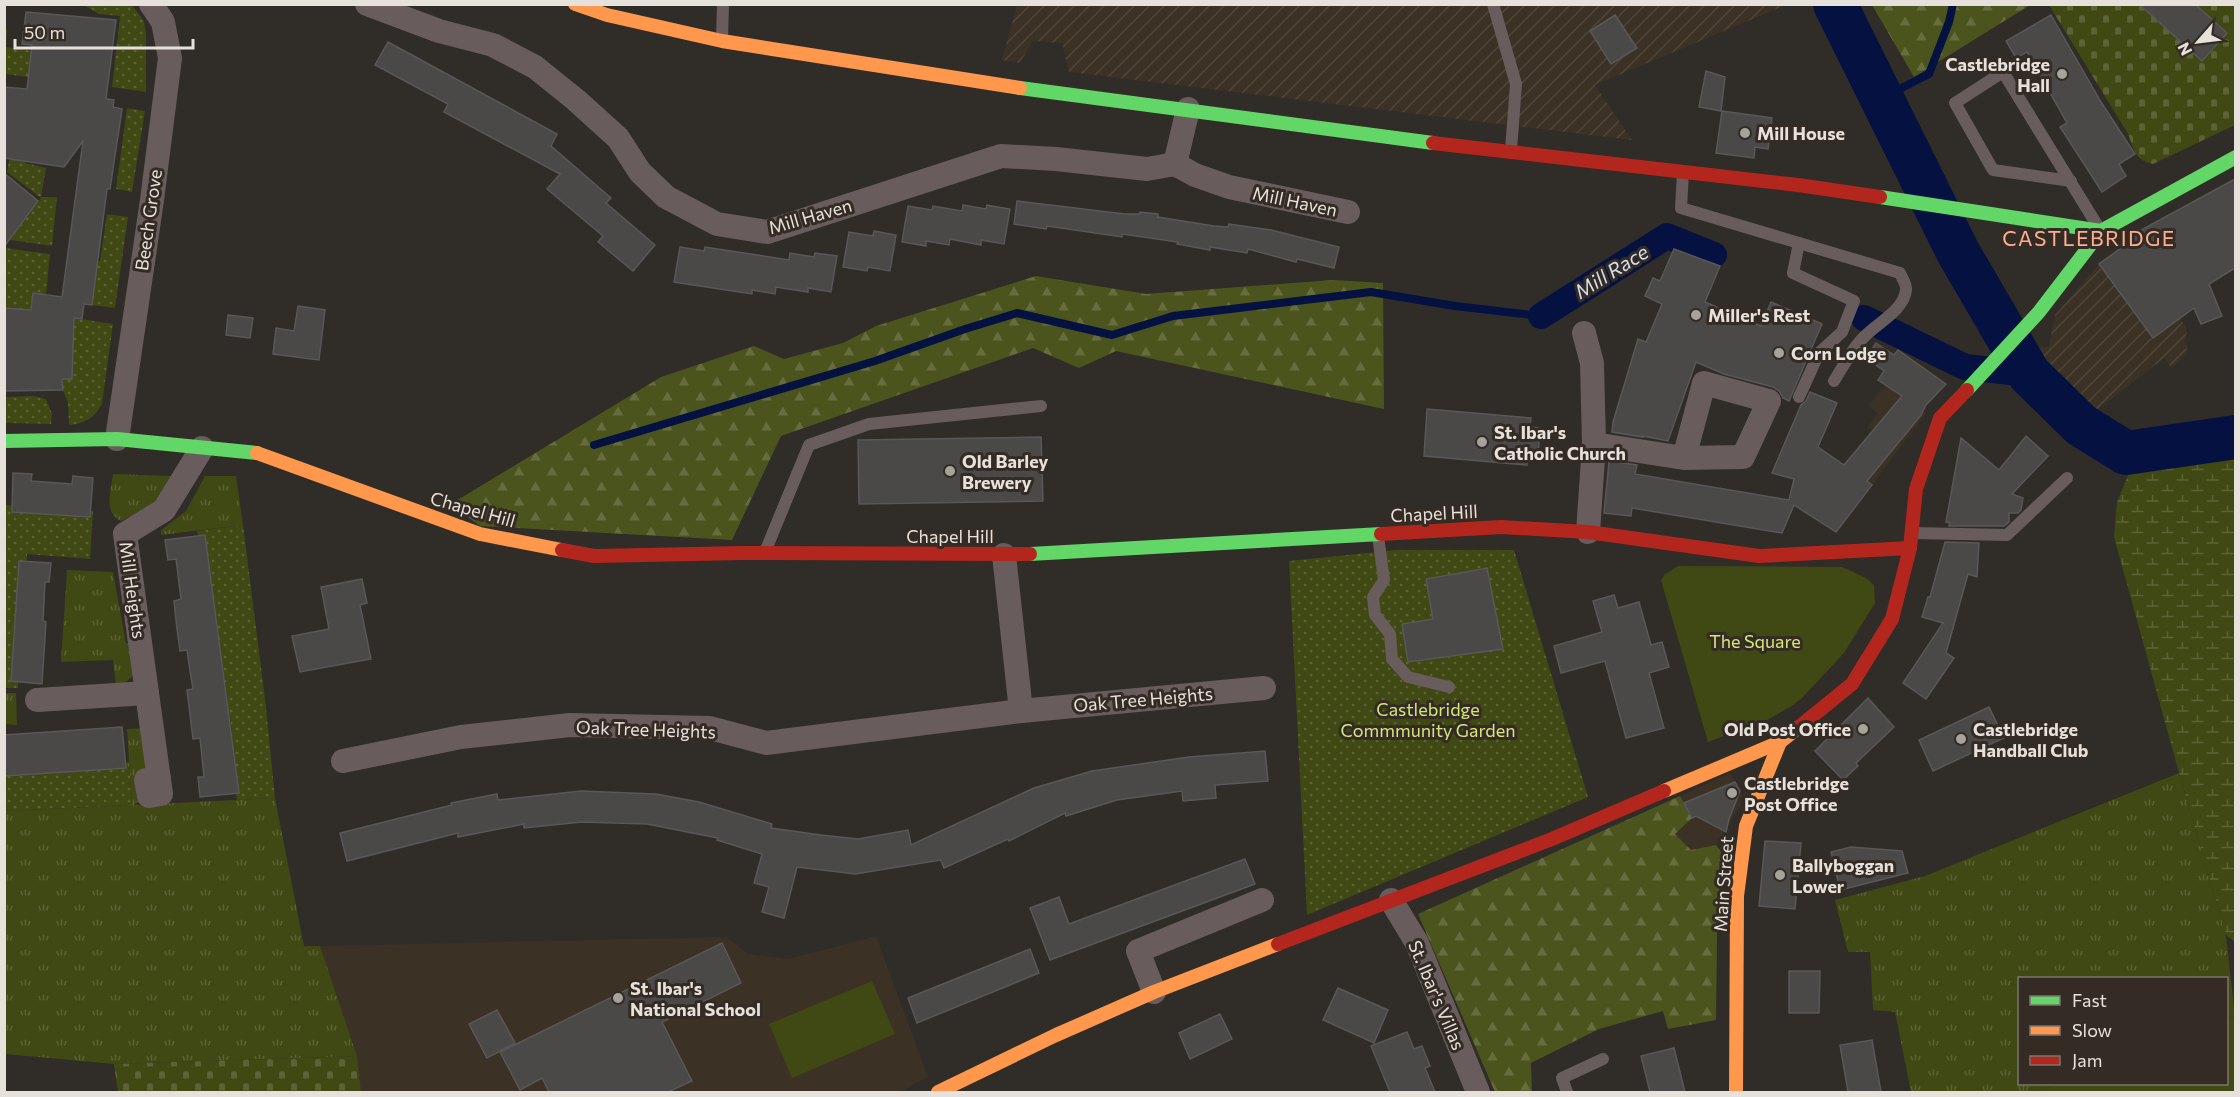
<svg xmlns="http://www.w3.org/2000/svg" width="2240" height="1097" font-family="Commissioner,sans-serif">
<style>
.built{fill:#3c3125}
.industrial{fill:url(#industrial-furrows)}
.grass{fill:url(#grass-tufts)}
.forest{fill:url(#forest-firs)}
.wetland{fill:url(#wetland-marsh)}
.cemetery{fill:url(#cemetery-stones)}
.park{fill:#404813}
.garden{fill:url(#garden-dots)}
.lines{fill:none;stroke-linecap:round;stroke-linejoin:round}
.stream{stroke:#041141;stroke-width:8}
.canal{stroke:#041141;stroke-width:26}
.river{stroke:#041141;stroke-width:44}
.building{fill:#4a4948;stroke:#595758;stroke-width:1.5}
.lane{stroke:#685c5c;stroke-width:12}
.street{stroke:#685c5c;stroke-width:24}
.fast{stroke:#63d668;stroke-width:14}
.slow{stroke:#ff974d;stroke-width:14}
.jam{stroke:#b3261e;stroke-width:14}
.poi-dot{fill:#a6a29c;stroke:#342c24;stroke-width:2}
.labels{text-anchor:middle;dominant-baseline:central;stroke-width:6;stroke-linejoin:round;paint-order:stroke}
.poi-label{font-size:18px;font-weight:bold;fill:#e6e1db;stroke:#342c24;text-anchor:start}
.street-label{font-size:18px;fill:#e6e1db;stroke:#342c24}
.park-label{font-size:18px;fill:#d3e77b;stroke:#342c24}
.water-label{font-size:20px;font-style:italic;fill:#d3deef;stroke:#342c24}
.quarter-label{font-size:21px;letter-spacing:1.5px;fill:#fcaf90;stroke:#342c24}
</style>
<defs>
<pattern id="industrial-furrows" width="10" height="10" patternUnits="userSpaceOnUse" patternTransform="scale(1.5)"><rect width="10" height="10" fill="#3c3125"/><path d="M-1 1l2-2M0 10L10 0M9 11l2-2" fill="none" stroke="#4f453a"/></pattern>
<pattern id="grass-tufts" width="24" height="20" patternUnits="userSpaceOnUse" patternTransform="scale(1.5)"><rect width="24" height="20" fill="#404813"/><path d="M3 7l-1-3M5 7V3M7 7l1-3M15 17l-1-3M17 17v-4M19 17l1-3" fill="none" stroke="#5c6235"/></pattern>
<pattern id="forest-firs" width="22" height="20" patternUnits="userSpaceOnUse" patternTransform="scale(1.5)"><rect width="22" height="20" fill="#4c541e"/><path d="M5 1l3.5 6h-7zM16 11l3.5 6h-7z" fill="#666c3e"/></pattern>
<pattern id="wetland-marsh" width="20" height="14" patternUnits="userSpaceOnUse" patternTransform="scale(1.5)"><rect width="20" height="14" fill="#404813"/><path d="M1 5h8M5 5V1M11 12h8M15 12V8" fill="none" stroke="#5c6235"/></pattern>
<pattern id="cemetery-stones" width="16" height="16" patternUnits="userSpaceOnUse" patternTransform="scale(1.5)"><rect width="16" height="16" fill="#404813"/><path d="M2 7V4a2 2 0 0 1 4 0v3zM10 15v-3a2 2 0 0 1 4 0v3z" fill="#5c6235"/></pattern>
<pattern id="garden-dots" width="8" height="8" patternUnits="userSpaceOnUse" patternTransform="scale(1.5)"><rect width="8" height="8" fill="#404813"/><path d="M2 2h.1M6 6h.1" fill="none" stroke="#5c6235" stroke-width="1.8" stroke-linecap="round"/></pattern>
</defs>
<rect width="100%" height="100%" fill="#302c28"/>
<!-- built -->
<g class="built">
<polygon points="1886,385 1926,413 1872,485 1850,470 1876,435 1867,427 1878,414 1869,405"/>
<polygon points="1730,773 1743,797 1739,800 1741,805 1716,845 1691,850 1675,834 1692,818 1680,796"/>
<polygon points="876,936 928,1077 900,1092 361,1092 357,1056 320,946 727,937 748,954 788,959"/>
</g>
<!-- industrial -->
<g class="industrial">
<polygon points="1017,5 1786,5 1595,85 1632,140 1069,72 1062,43 1033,41 1020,63 1002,60"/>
<polygon points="2126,244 2186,327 2187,354 2172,368 2164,358 2092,414 2031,347 2049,347 2055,315 2099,264"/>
</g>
<!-- grass -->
<g class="grass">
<path d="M113 474 172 476 155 504 121 521C103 513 111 490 113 474Z"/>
<polygon points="205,476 236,476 243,525 161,535 161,530 186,511"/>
<path d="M67 570 113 572 126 643H132C136 668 142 675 116 687L113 660 61 662Z"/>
<polygon points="5,693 16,693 17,725 5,724"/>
<polygon points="144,728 150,770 137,780 138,802 134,805 275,798 304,946 320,946 357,1056 114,1064 5,1054 5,811 132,805 127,729"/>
<polygon points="2179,773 2226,935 2235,1016 2227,1019 2226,978 2020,978 2020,1084 2059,1084 2035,1092 1911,1092 1895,1012 1873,1010 1870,952 1848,952 1835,900 1925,876"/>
</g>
<!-- forest -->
<g class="forest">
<polygon points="1872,5 2030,5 1914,77"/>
<polygon points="1036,276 1146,294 1333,280 1383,283 1384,409 1116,351 1079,368 1033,348 781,436 732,540 480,526 451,504 661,377 754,346 784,359 843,343 876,326"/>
<polygon points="1680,796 1692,818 1675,834 1691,850 1716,845 1721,852 1717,937 1716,1020 1668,1029 1663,1011 1599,1029 1531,1063 1532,1092 1495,1092 1418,914"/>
</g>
<!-- wetland -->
<polygon class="wetland" points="2235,443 2236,443 2235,942 2226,935 2179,773 2114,537 2117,502 2129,473 2126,453"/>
<!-- cemetery -->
<g class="cemetery">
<path d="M2049 5H2235V125L2153 164C2134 160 2134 149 2128 134Z"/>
<polygon points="357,1056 361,1092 118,1092 114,1064"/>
</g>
<!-- park -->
<g class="park">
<polygon points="1678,566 1842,567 1866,578 1874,585 1875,603 1844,653 1802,698 1792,706 1767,720 1708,742 1661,580 1665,574"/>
<polygon points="872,981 895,1034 792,1078 769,1024"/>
<polygon points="2235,1016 2235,1092 2035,1092 2059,1084 2226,1084 2227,1019"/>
</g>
<!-- garden -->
<g class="garden">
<polygon points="84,5 132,5 144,21 146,34 146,92 112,87 120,16 99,14"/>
<polygon points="4,28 7,29 6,47 59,55 43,79 5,74"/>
<polygon points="127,108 145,111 132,192 116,189"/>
<polygon points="11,150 27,152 25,163 46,168 41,197 57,197 52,246 10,240 41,198 7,172"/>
<polygon points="107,214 128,217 115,308 92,305 97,261 100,261"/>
<polygon points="5,248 50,254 46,295 33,293 31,311 5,308"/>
<path d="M74 318 113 324 102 404C95 417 85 424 69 425L68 403 63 390 62 379Z"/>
<polygon points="33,396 46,399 52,414 51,424 5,423 4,397"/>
<polygon points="4,504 12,506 12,512 89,517 90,511 93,511 90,559 27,554 27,561 19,561 11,681 18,682 18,688 5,688"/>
<polygon points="243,525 266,707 275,798 237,800 236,793 239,792 230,716 225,716 228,704 205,535 198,536 197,531"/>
<polygon points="1396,550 1514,550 1588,797 1307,915 1289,561"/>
<polygon points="125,762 129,762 132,805 5,811 5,776 125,768"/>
</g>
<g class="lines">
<!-- stream -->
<g class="stream">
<polyline points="1880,99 1929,74 1949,22 1953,4"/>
<polyline points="594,445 875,361 965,329 1017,313 1112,335 1173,316 1371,292 1455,306 1541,316"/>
</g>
<!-- canal -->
<g class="canal">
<polyline points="1541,316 1667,236 1714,255"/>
<polyline points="1864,318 1965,367 2029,374"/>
</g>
<!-- river -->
<polyline class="river" points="1835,4 1958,252 2029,374 2081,425 2126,453 2236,437"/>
</g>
<!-- building -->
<g class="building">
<polygon points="2139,4 2195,4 2227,33 2202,61"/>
<polygon points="26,12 116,20 106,99 114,100 113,107 122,109 110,189 107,189 92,305 84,304 82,319 74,318 72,379 62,379 63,390 4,391 4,308 31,310 33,293 62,297 83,141 64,167 4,158 4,87 27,89 32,45 22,44"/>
<polygon points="1615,15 1637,48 1611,64 1590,31"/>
<polygon points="2051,15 2101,102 2135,154 2119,164 2126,176 2102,192 2060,127 2067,123 2027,52 2016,58 2006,41"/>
<polygon points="388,42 557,134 551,146 611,198 606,203 655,245 633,271 598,242 603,236 547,189 560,174 444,112 448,104 375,65"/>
<polygon points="1706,71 1725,77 1721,111 1699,107"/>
<polygon points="1722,111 1772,118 1768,149 1755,147 1754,158 1716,153"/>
<polygon points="4,173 38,201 4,247"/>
<polygon points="2235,179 2235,268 2209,284 2222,316 2201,324 2194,308 2153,338 2099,264 2132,240 2130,236"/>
<polygon points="1017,201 1125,214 1140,214 1140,212 1158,214 1158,217 1214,226 1228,227 1229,224 1271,230 1339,247 1334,268 1297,259 1296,262 1248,249 1247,253 1210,247 1210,250 1177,244 1178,242 1122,234 1122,237 1047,226 1046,229 1014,224"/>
<polygon points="963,205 986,209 987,205 1010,209 1004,244 981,240 981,245 950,239 949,245 926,241 926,246 902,242 908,206 932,210 933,206 962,211"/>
<polygon points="874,231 896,235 890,271 868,267 867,271 843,267 849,232 873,236"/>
<polygon points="680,247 704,251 705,247 789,260 790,253 814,257 815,253 837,256 831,292 808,288 808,292 776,287 775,294 752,290 752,294 674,282"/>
<polygon points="1674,249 1720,266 1705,302 1761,326 1771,302 1822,324 1789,401 1783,398 1779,391 1773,387 1724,374 1696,362 1668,441 1643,436 1643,437 1612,432 1613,422 1638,339 1646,342 1662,304 1645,296 1653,278 1660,281"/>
<polygon points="298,306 325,310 319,360 273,354 276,328 294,331"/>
<polygon points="228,315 253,318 250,338 226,335"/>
<polygon points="1876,343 1894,355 1898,350 1946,384 1926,405 1921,415 1867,481 1872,485 1836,532 1794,505 1782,533 1632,508 1631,516 1604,513 1609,461 1637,465 1635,474 1789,500 1794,479 1772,473 1801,405 1806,401 1810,392 1837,403 1818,447 1844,465 1902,396 1878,380 1884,371 1866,358"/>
<polygon points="1427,409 1531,418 1530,427 1540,428 1538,457 1527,456 1527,465 1424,456"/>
<polygon points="2026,436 2048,456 2012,494 2023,498 2021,510 2018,513 2009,513 2009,522 2004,526 1949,526 1950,523 1946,522 1961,438 1999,470"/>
<polygon points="1041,437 1043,501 859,504 858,440"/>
<polygon points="13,473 32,474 31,481 72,484 73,476 93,478 90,517 12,512"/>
<polygon points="205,535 239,793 200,797 198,777 204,777 200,738 193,739 187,690 193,689 190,671 187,650 180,651 177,629 174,601 181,599 176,559 168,560 165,540"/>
<polygon points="1945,542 1979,543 1977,577 1968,574 1946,653 1954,658 1926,699 1903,683 1943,623 1922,617 1928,597 1930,597"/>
<polygon points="19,561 51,563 49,582 45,582 44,602 43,621 46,622 42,684 11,681"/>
<polygon points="1487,568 1503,649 1408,662 1402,624 1433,619 1426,579"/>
<polygon points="362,579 367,603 360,605 371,659 300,672 292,636 329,629 321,587"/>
<polygon points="1614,595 1618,608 1639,602 1651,645 1662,642 1669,667 1649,673 1664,728 1626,738 1605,661 1561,673 1554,646 1602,632 1593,601"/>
<polygon points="1868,698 1894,727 1856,763 1858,766 1843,780 1815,751"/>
<polygon points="1989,707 2004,738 1933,771 1919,740"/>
<polygon points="122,727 126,768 4,776 4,735"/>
<polygon points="1265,751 1268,781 1215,785 1216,798 1183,801 1182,791 1117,800 1066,816 1065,813 1009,841 1008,839 944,868 941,860 855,874 797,867 784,918 762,912 769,887 754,883 762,854 717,840 718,838 677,830 647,824 582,822 524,828 524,824 458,837 458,833 347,861 340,833 452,805 451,803 497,794 498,800 581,791 656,794 699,802 772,824 771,828 821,835 858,839 908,830 911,845 1034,788 1092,771 1189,757"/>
<polygon points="1735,782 1740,791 1729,819 1726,832 1696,816 1692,818 1684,803"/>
<polygon points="1765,841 1801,843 1795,909 1759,906"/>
<polygon points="1851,847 1902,851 1908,873 1840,890 1831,852"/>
<polygon points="1245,859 1255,884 1050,960 1030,908 1059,897 1069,924"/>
<polygon points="722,943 741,983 662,1022 692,1081 668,1092 549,1092 542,1078 520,1090 500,1052"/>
<polygon points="1030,949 1039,973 917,1023 908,998"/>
<polygon points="1789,971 1820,971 1819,1013 1789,1013"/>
<polygon points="1338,988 1388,1010 1374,1043 1323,1020"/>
<polygon points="497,1010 515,1043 487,1058 469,1024"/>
<polygon points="1220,1014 1232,1039 1190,1059 1179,1033"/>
<polygon points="1407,1032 1414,1049 1422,1046 1430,1066 1425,1068 1435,1092 1390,1092 1371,1046"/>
<polygon points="1872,1040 1881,1092 1848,1092 1840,1045"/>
<polygon points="1674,1048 1685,1092 1650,1092 1641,1056"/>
</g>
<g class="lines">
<!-- lane -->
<g class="lane">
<polyline points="1493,4 1516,84 1511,150"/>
<polyline points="722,39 723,4"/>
<path d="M1683 172 1681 208 1900 273C1902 278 1907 285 1906 290 1904 310 1879 322 1866 335 1853 347 1844 365 1834 381"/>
<polyline points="2071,181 1993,170 1955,103 2003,72 2097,225"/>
<polyline points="1799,397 1819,353 1842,332 1854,301 1793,273 1799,243"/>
<polyline points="1913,533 2007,535 2067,478"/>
<polyline points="1378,536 1384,580 1373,597 1375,615 1390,634 1392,659 1408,677 1449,687"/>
<polyline points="765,552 809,445 869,424 1041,406"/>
<polyline points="1567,1092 1562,1078 1603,1059"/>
</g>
<!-- street -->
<g class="street">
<polyline points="367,4 439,31 493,45 535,67 576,100 618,138 640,172 666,197 717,224 767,232 1001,156 1056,159 1147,169 1175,164 1195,175 1229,187 1348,212"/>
<polyline points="1175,164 1188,109"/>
<polyline points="1584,333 1592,363 1594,444 1588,532"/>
<polyline points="117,439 152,200 170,58 163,22 151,4"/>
<polyline points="1594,444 1684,458 1743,457 1769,401 1704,383 1684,458"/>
<polyline points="1004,555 1021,711"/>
<polyline points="37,700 147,693"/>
<polyline points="343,761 461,737 570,725 710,728 766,743 1021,711 1264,688"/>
<polyline points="159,778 146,780 149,796 161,794 125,534 164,510 202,448"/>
<polyline points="1391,900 1417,943 1478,1092"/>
<polyline points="1154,992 1138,951 1262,900"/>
</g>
<!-- fast -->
<g class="fast">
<polyline points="1020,88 1433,143"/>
<polyline points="1880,197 2101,231 2236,157"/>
<polyline points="1967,390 2039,312 2101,231"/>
<polyline points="4,441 117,439 257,453"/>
<polyline points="1030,554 1381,534"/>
</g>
<!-- slow -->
<g class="slow">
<polyline points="575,4 607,15 722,41 1020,88"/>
<polyline points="257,453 480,534 562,550"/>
<polyline points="1664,791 1780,742"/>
<polyline points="938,1092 1056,1035 1154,992 1278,944"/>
<polyline points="1736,1092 1737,896 1746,826 1780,742 1799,727"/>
</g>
<!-- jam -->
<g class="jam">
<polyline points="1433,143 1798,185 1880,197"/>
<polyline points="1381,534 1501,527 1588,532 1759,556 1910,548"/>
<polyline points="562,550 594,556 743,553 1030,554"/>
<polyline points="1799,727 1852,684 1892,619 1910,548 1916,489 1940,418 1967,390"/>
<polyline points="1278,944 1552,839 1664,791"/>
</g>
</g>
<!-- markers -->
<g class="poi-dot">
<circle cx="2062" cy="74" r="6"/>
<circle cx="1745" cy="133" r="6"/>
<circle cx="1696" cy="315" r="6"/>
<circle cx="1779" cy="353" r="6"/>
<circle cx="1482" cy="442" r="6"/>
<circle cx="950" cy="471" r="6"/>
<circle cx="1863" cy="729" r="6"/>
<circle cx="1961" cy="739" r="6"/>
<circle cx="1732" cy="793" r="6"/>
<circle cx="1780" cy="875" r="6"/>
<circle cx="618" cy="998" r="6"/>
</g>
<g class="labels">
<!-- poi labels -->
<g class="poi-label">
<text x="2050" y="64" text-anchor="end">Castlebridge<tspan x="2050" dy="21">Hall</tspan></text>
<text x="1757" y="133">Mill House</text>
<text x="1708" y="315">Miller's Rest</text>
<text x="1791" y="353">Corn Lodge</text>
<text x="1494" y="432">St. Ibar's<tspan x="1494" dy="21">Catholic Church</tspan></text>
<text x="962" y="461">Old Barley<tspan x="962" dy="21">Brewery</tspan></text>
<text x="1851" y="729" text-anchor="end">Old Post Office</text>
<text x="1973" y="729">Castlebridge<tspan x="1973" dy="21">Handball Club</tspan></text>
<text x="1744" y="783">Castlebridge<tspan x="1744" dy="21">Post Office</tspan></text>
<text x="1792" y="865">Ballyboggan<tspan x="1792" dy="21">Lower</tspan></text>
<text x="630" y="988">St. Ibar's<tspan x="630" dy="21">National School</tspan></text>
</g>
<!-- street labels -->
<g class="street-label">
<text transform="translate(1295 201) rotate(12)">Mill Haven</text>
<text transform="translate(810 216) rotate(-16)">Mill Haven</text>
<text transform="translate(148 220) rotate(-82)">Beech Grove</text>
<text transform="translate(473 509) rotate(16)">Chapel Hill</text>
<text transform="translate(1434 513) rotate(-3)">Chapel Hill</text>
<text x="950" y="536">Chapel Hill</text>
<text transform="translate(133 590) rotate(82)">Mill Heights</text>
<text transform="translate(1143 699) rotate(-5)">Oak Tree Heights</text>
<text transform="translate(646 729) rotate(2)">Oak Tree Heights</text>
<text transform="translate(1723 884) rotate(-86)">Main Street</text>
<text transform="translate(1437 995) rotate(67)">St. Ibar's Villas</text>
</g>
<!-- park labels -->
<g class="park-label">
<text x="1755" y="641">The Square</text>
<text x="1428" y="709">Castlebridge<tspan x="1428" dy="21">Commmunity Garden</tspan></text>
</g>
<!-- water labels -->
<g class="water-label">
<text transform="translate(1611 271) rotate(-32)">Mill Race</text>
</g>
<!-- quarter labels -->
<g class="quarter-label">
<text x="2089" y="237">CASTLEBRIDGE</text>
</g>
</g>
<!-- border -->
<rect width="2240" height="1097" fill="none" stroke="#e6e1db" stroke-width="12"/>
<!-- legend -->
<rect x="2018" y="977" width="210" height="108" fill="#342c24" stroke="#7b746d" stroke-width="1.5"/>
<rect x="2030" y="996" width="30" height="9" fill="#63d668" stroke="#7b746d" stroke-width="1.5"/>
<text x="2072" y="1007" font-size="18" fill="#e6e1db">Fast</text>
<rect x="2030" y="1026" width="30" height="9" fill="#ff974d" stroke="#7b746d" stroke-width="1.5"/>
<text x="2072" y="1037" font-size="18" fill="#e6e1db">Slow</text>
<rect x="2030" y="1056" width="30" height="9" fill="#b3261e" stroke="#7b746d" stroke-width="1.5"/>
<text x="2072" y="1067" font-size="18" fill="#e6e1db">Jam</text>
<!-- north arrow -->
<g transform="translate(2198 42) rotate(242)" stroke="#342c24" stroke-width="4.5" paint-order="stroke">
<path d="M0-4.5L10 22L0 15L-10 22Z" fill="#e6e1db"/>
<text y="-9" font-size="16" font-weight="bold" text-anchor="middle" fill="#e6e1db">N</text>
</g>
<!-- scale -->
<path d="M15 39v9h178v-9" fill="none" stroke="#e6e1db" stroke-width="3"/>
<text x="24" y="39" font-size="18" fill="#e6e1db" stroke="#342c24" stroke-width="4.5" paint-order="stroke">50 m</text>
</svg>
